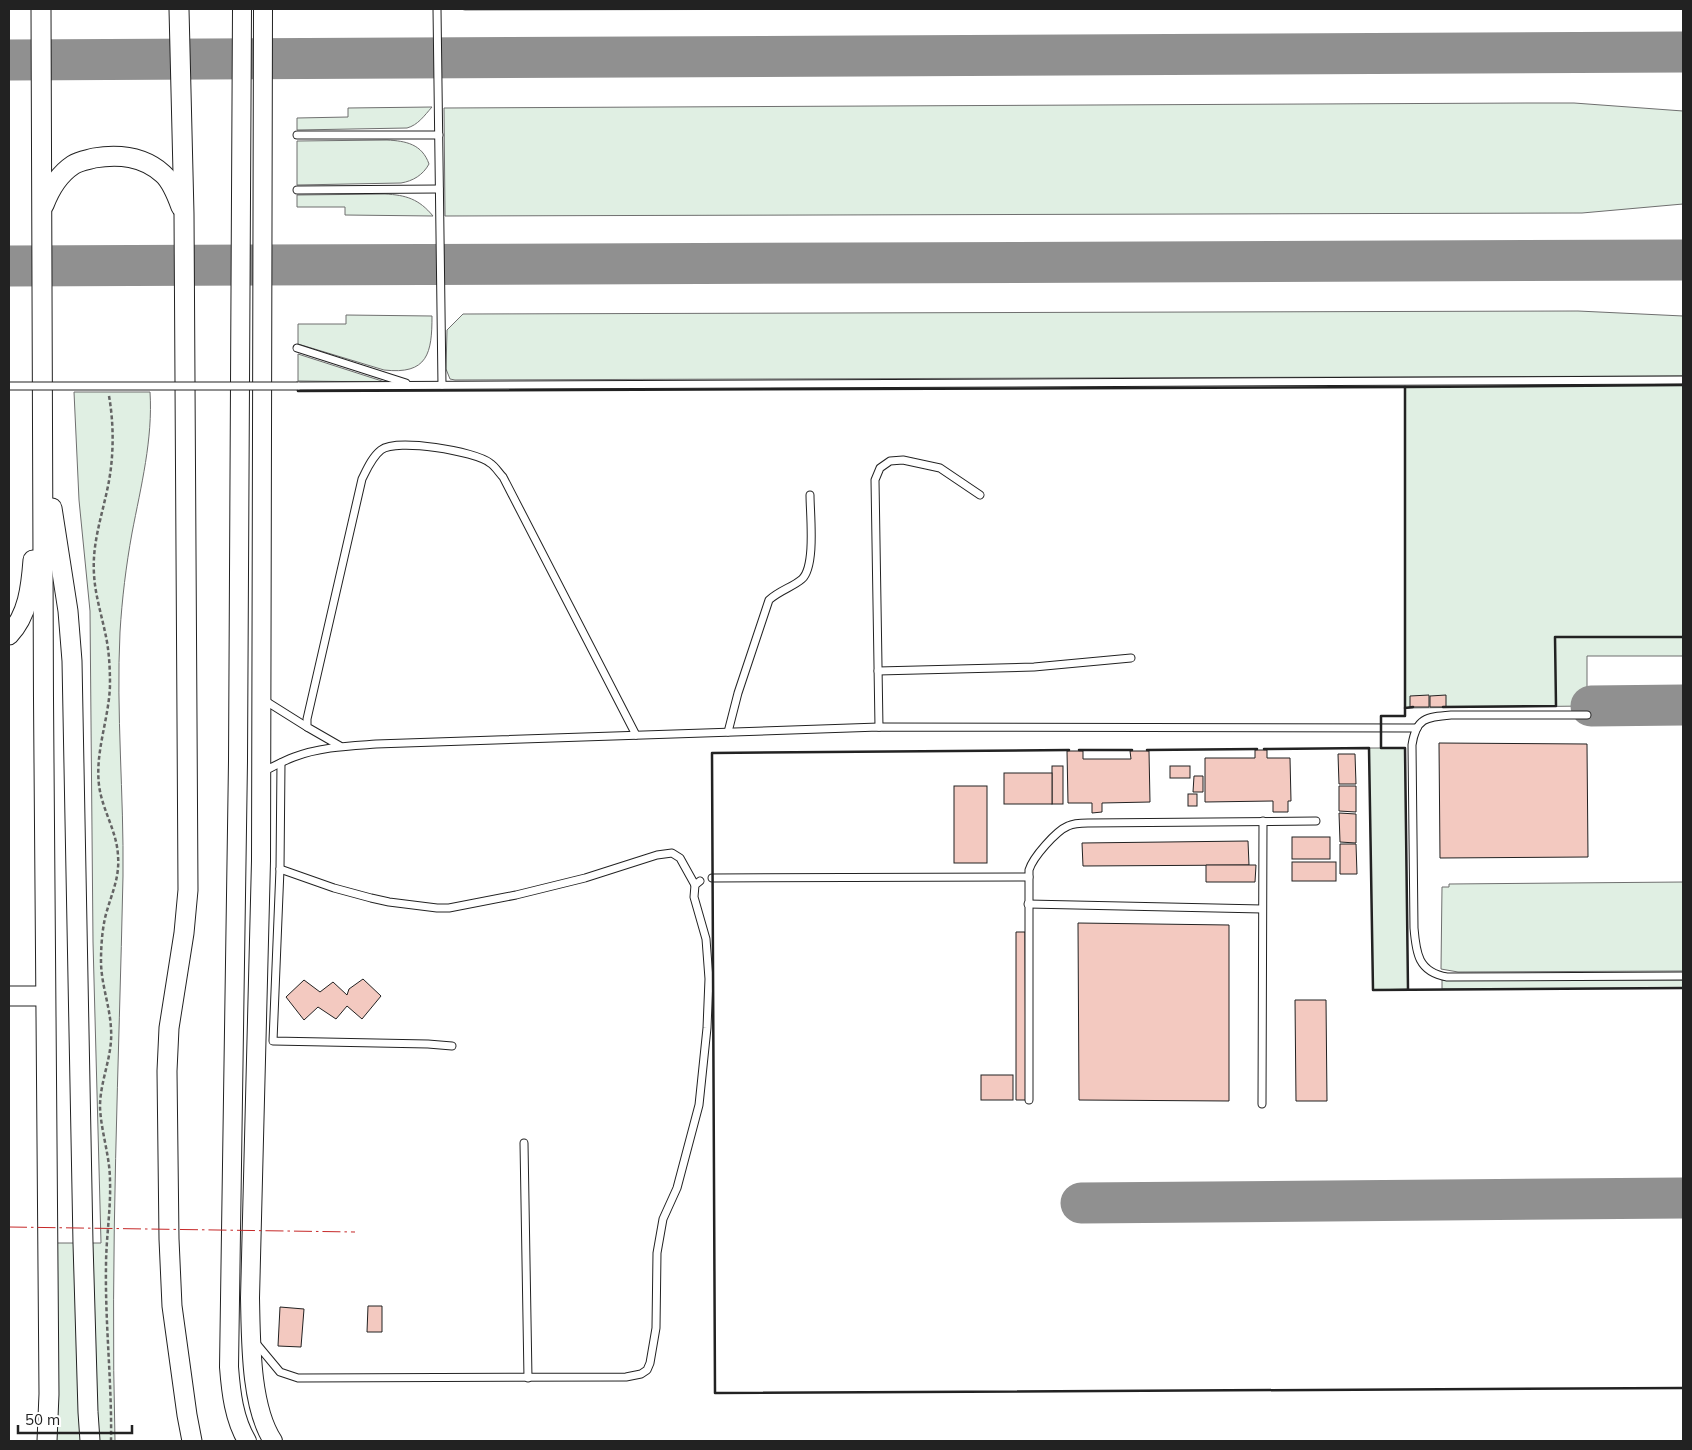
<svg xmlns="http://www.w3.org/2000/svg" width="1692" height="1450" font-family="Mulish,sans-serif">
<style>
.green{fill:#e0efe3;stroke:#6f6f6f}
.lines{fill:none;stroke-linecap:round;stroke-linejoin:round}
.taxiway{stroke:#909090;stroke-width:41}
.building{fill:#f3c9c0;stroke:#222}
.service-casing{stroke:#222;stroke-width:9}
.tertiary-casing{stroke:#222;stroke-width:20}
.secondary-casing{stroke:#222;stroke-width:21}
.path{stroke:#646464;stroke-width:2.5;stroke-dasharray:4 2.5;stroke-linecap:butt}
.service{stroke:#fff;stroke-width:7}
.tertiary{stroke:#fff;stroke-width:18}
.secondary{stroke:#fff;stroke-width:19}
.service-bridge-casing{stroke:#222;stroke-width:9;stroke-linecap:butt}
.service-bridge{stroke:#fff;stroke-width:7}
.wall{stroke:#222;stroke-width:2.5}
.power{stroke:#c62828;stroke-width:1;stroke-dasharray:18 4 2.5 4;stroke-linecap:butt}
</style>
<rect width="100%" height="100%" fill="#fff"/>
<!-- green -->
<g class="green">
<polygon points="460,9 950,9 465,10"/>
<polygon points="1527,103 1574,103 1683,111 1683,204 1582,213 445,216 444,108"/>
<path d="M432 107C424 116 418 125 407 128L297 130V118L348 117V108Z"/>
<path d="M387 140C406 141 422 144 429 164 423 175 413 181 401 183L297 185V141Z"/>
<path d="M385 194C406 195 419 199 433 216L345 215V207H297V195Z"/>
<polygon points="1578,311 1683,316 1683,376 455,380 450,379 446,369 447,330 463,314"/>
<path d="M346 315 432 316C432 353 428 375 384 370L298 344V324H346Z"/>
<polygon points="298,354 385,382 298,381"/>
<polygon points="1683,385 1683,656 1587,656 1587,706 1405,708 1405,387"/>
<path d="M74 392H150C153 439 141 486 132 533 126 566 122 599 120 632 116 713 124 795 123 876 119 1064 110 1253 115 1441H52L56 1340 57 1243H101L93 942 90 611 79 500Z"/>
<polygon points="1369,748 1405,748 1408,989 1373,990"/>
<polygon points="1683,882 1683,971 1458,972 1441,969 1442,887 1449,887 1449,884"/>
<polygon points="1442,980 1683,980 1683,988 1442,989"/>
</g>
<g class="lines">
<!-- taxiway -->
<g class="taxiway">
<polyline points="9,60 1683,52"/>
<polyline points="9,266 1683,260"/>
<polyline points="1591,706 1683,705"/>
<polyline points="1081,1203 1683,1198"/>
</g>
</g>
<!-- building -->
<g class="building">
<polygon points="1429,695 1429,707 1410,707 1410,696"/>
<polygon points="1446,695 1446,707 1430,707 1430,696"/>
<polygon points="1439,743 1587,744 1588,857 1440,858"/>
<polygon points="1255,750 1267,750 1267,758 1290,758 1291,801 1288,801 1288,812 1273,812 1273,801 1205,802 1205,758 1255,758"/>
<polygon points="1067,751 1083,751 1083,759 1131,759 1130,751 1149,751 1150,802 1102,803 1102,812 1092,813 1092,803 1068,803"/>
<polygon points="1338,754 1355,754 1356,784 1339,784"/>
<rect x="1052" y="766" width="11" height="38"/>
<rect x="1170" y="766" width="20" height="12"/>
<rect x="1004" y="773" width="48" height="31"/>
<polygon points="1194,776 1203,776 1203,792 1193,792"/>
<rect x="954" y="786" width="33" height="77"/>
<polygon points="1339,786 1356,786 1356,812 1339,811"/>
<rect x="1188" y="794" width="9" height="12"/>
<polygon points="1339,813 1356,814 1356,843 1340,842"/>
<rect x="1292" y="837" width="38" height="22"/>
<polygon points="1248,841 1249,865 1083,866 1082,843"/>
<polygon points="1340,844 1356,844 1357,874 1340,874"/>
<rect x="1292" y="862" width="44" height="19"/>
<polygon points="1206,865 1256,865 1255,882 1206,882"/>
<polygon points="1078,923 1229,925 1229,1101 1079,1100"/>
<polygon points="1016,932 1025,932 1026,1100 1016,1100"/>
<polygon points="363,979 381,996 362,1019 347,1006 336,1019 318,1007 304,1020 286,997 304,980 320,992 333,982 347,995 349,989"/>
<polygon points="1295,1000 1326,1000 1327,1101 1296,1101"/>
<rect x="981" y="1075" width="32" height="25"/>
<polygon points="368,1306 382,1306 382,1332 367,1332"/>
<polygon points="280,1307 304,1309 301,1347 278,1346"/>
</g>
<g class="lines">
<defs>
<g id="service">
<polyline points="437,9 442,385"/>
<polyline points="297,135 439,135"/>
<polyline points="297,190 439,189"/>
<polyline points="297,348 406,383"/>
<polyline points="298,386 1683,380"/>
<polyline points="878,671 1034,667 1131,658"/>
<polyline points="264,700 307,727"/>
<path d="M1587 715H1451C1426 717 1416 718 1412 745L1414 928C1416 953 1418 972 1447 977L1683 976"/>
<polyline points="879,727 875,480 880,468 890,461 903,460 940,468 980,495"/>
<path d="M728 732 738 693 769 600C780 590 793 587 802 579 816 566 810 514 810 495"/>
<path d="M340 746 307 727V719L362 479C367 469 372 457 381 450 396 438 475 451 490 463 495 466 499 473 503 477L636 735"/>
<polyline points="281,763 280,869 273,1041 428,1044 452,1046"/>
<path d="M262 772C273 767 283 761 294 757 320 747 349 746 376 744L879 727 1417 728"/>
<polyline points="280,869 334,888 371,898 389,902 437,908 449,908 516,895 585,878 657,855 672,853 680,858 695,885"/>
<polyline points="712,878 1029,877"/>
<polyline points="1028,904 1262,909"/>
<path d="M1029 1100V870C1033 857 1056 831 1068 826 1074 823 1082 823 1088 823L1316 821"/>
<polyline points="1262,1104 1263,821"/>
<polyline points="524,1143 528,1378"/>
<polyline points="255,1342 280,1372 298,1378 626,1377 641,1374 647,1370 650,1363 656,1328 657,1253 663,1219 677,1188 699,1105 707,1028 709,979 706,939 694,897 695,885 700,881"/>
</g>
<g id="tertiary">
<path d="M242 9 238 761 229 1367C231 1393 234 1419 247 1441"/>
<path d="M263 9 261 861 250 1298C251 1340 250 1406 273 1441"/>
</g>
<g id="secondary">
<path d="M41 9C44 471 42 932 49 1394L47 1441"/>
<polyline points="179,9 184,214 188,890 184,933 169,1028 167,1071 169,1239 172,1306 187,1415 192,1441"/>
<path d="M44 205C50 189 58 175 73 165 79 161 87 160 94 158 119 154 143 156 163 174 172 182 177 196 181 207"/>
<polyline points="52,508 68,611 72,661 83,1243 88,1412 90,1441"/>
<path d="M9 635C28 615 31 587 33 560"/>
<polyline points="9,996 45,996"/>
</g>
</defs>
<!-- service casing -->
<use href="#service" class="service-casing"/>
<!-- tertiary casing -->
<use href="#tertiary" class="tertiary-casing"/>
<!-- secondary casing -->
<use href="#secondary" class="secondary-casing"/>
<!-- path -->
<path class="path" d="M109 396C114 424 114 457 108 486 102 516 92 543 94 574 95 594 101 613 105 632 109 649 110 667 110 685 109 719 95 751 99 785 102 810 117 831 118 856 120 879 110 897 105 918 102 932 101 947 101 961 101 984 110 1006 111 1029 113 1056 100 1080 100 1107 101 1132 110 1156 110 1181 111 1209 106 1238 106 1266 105 1324 112 1383 111 1441"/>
<!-- service -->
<use href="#service" class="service"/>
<!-- tertiary -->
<use href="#tertiary" class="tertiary"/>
<!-- secondary -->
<use href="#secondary" class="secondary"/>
<defs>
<polyline id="service-bridge" points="9,386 298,386"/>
</defs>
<!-- service-bridge casing -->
<use href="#service-bridge" class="service-bridge-casing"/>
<!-- service-bridge -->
<use href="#service-bridge" class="service-bridge"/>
<!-- wall -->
<g class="wall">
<polyline points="298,391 1405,387"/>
<polyline points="1443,707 1556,706 1555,637 1683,637"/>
<polyline points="1405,708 1405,387 1683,385"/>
<polyline points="1264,749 1369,748 1373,990 1683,988"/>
<polyline points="1069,750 712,753 715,1393 1683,1388"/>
<polyline points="1079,750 1132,750"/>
<polyline points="1147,750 1257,749"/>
<polyline points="1408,989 1405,748 1381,748 1381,716 1405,716 1405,708 1413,707"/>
</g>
<!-- power -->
<polyline class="power" points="9,1227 355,1232"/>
</g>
<!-- border -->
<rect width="1692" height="1450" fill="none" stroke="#222222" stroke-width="20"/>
<!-- scale -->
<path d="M18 1425v8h114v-8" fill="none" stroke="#222222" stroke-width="2.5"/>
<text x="25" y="1425" font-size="15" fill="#222222" stroke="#ffffff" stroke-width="4" paint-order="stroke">50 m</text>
</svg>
